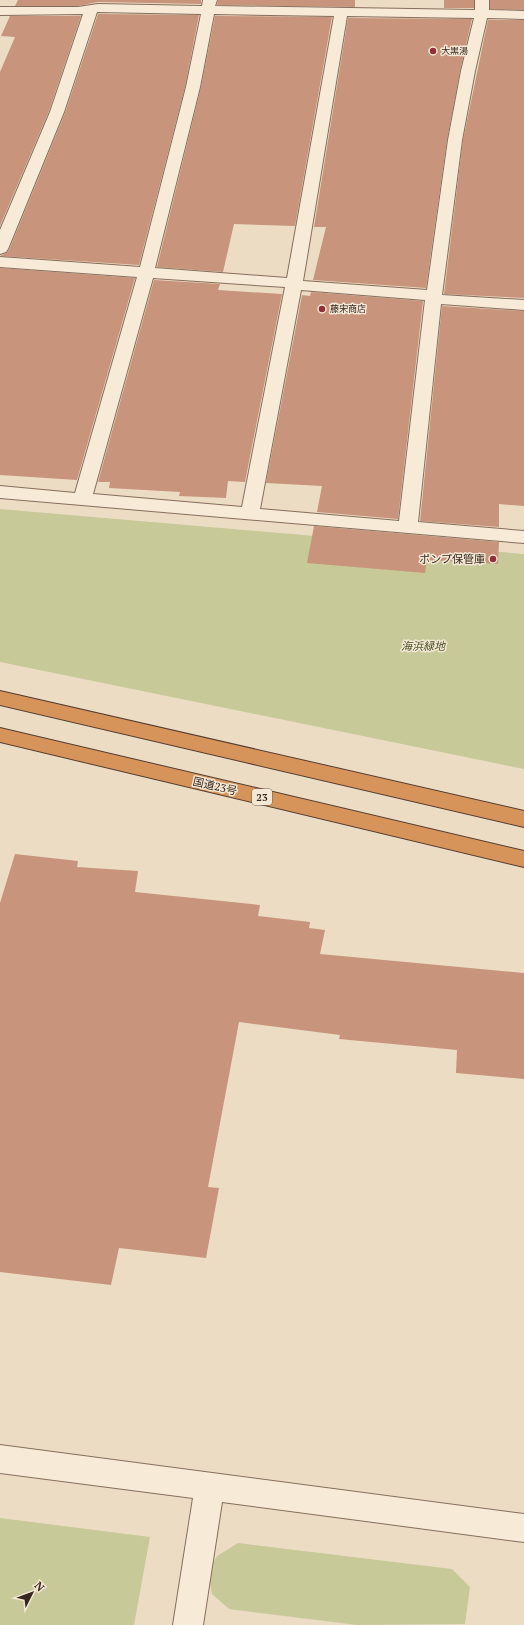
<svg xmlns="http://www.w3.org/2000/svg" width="524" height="1625" font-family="'PT Serif','Noto Sans JP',serif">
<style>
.green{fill:#c8c999}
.building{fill:#c8947c}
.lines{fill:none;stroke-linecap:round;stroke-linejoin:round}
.minor-casing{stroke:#866e5c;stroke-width:2}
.highway-casing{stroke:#543d30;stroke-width:2}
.minor{fill:#f7ead7;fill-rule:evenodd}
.highway{fill:#d7945a;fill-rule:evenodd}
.poi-dot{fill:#922f39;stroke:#f4e7d4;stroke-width:1.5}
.labels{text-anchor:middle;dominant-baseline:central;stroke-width:3;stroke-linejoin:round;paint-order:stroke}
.far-poi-label{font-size:9px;fill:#36281f;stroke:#f4e7d4;text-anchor:start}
.shield{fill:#f4e7d4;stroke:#6f6155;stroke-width:1}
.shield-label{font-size:10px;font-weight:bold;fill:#36281f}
.poi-label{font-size:11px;fill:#36281f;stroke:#f4e7d4;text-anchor:end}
.park-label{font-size:11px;font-style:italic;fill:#4b5226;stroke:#f4e7d4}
.street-label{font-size:11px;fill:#36281f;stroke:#f4e7d4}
</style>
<rect width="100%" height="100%" fill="#ecdcc4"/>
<!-- green -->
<g class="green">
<polygon points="0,509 524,554 524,769 0,662"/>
<polygon points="0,1518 150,1537 134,1625 0,1625"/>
<polygon points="238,1543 452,1569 470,1587 465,1624 357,1625 229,1609 212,1594 208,1572 217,1556"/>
</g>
<!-- building -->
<g class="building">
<polygon points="18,0 201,0 201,4 98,2 78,6 15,6"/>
<polygon points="218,0 355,0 355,7 217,5"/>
<rect x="444" y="0" width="30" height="8"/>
<polygon points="490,0 524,0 524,10 490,9"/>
<polygon points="98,14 199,15 185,87 139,265 0,256 6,253 9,250 65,113"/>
<polygon points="10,16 81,16 49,111 0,226 0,72 15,37 1,36"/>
<polygon points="215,16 332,17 295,226 234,224 223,272 157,267 201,87"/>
<polygon points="348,18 472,19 460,71 447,140 426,288 313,280 326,227 314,227"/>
<polygon points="488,20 524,20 524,298 444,294 463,140"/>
<polygon points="0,268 135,278 77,480 0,475"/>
<polygon points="154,280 220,284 218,290 282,294 245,482 228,481 226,498 179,496 180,492 109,488 110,482 98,482"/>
<polygon points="311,292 423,301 398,519 317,512 322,486 266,483 302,295 310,296"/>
<polygon points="442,306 524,311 524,506 499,504 499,527 420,521"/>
<polygon points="314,526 499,542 498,564 427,560 425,573 307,563"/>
<polygon points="15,854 78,861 77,867 138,871 135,892 260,905 258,916 310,922 309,928 325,930 320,954 524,973 524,1079 456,1073 457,1050 339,1039 340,1035 239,1022 208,1187 219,1188 206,1258 119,1248 111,1285 0,1272 0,903"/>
</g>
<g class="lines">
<defs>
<g id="minor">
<path d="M203 0H217L215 6 475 10V0H489V10L524 11V19L487 18 475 71 462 140 442 295 524 300V310L441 304 418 522 524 531V543L0 498V486L75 493 137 277 0 267V257L140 267 186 87 201 14 97 12 64 112 8 249 6 252 0 254V230L50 112 83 14 0 15V7H78L98 4 202 6ZM214 14 334 16 287 278 155 268 200 87ZM347 16 474 18 461 71 448 140 427 290 303 281ZM153 278 285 287 242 507 93 494ZM301 290 425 300 399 521 260 509Z"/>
<polygon points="0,1445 524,1514 524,1542 222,1502 203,1625 173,1625 193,1498 0,1473"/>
</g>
<g id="highway">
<polygon points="0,691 524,811 524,827 0,705"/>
<polygon points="0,728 524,851 524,867 0,742"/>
</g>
</defs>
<!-- minor casing -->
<use href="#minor" class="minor-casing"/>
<!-- highway casing -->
<use href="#highway" class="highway-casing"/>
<!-- minor -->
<use href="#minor" class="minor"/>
<!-- highway -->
<use href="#highway" class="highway"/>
</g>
<!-- markers -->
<g class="poi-dot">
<circle cx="433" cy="51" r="4"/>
<circle cx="322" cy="309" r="4"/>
<circle cx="493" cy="559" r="4"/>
</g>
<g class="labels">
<!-- far-poi labels -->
<g class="far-poi-label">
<text x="441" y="51">大黒湯</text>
<text x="330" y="309">藤宋商店</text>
</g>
<!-- shield labels -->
<rect class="shield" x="252" y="789" width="20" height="16" rx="3"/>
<g class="shield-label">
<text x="262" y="797">23</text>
</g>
<!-- poi labels -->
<g class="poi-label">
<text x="485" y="559">ポンプ保管庫</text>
</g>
<!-- park labels -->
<g class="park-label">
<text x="423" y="646">海浜緑地</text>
</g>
<!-- street labels -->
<g class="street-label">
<text transform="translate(215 786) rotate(13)">国道23号</text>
</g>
</g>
<!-- north arrow -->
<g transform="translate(32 1593) rotate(48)" stroke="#f4e7d4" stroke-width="3" paint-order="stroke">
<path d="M0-3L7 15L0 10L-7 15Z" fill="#36281f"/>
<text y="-6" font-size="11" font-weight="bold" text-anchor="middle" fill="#36281f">N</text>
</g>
</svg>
